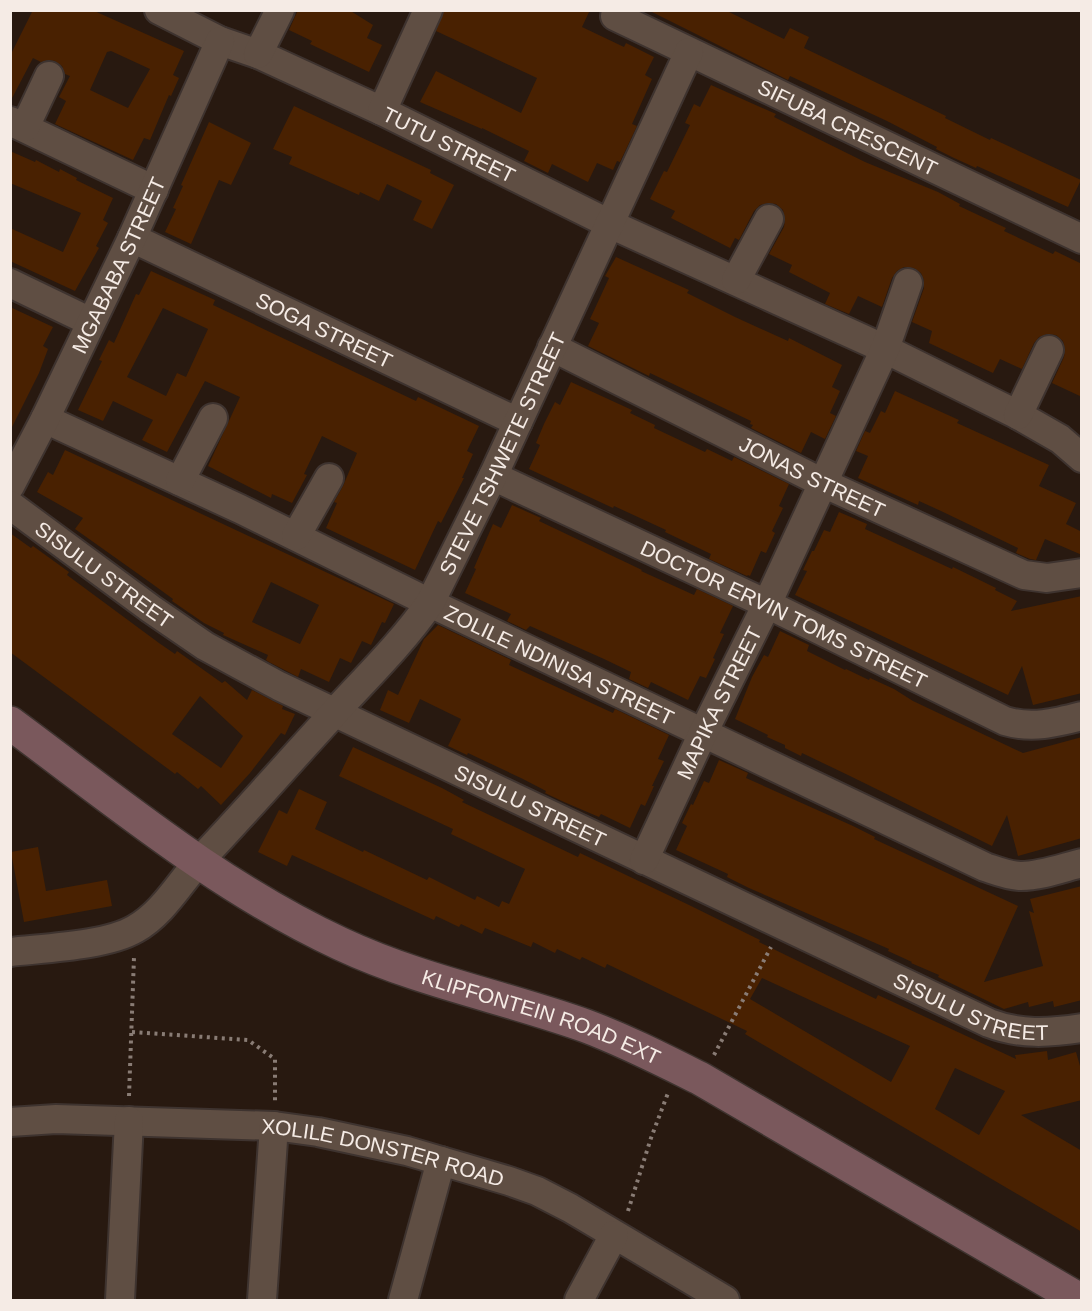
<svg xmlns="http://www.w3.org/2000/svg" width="1092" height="1311" font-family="Arial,sans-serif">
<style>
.building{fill:#492101;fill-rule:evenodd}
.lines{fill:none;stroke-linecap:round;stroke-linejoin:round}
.street-casing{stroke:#3e332f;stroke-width:32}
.secondary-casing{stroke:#3e332f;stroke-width:36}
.path{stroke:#897c75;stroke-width:4;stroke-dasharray:3 4.5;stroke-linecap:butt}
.street{stroke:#5f4e43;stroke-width:28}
.secondary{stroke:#7a585c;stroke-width:33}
.labels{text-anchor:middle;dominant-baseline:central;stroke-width:4.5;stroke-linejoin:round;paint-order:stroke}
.street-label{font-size:21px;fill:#f5ebe5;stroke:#1e1007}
</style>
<rect width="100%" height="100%" fill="#281910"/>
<!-- building -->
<g class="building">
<path d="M33 10H92L184 51 173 75 179 78 171 96 169 95 150 140 144 138 133 160 55 124 66 101 59 97 70 76 65 74 62 66 55 61 48 60 41 62 33 58 10 102V56ZM111 51 150 69 128 108 90 90 107 52Z"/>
<polygon points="298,10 349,10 373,25 367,38 382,45 369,72 310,44 312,41 289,30"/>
<polygon points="444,10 590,10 582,27 624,47 626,43 654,57 645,75 652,79 632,124 637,126 620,162 617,161 613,170 597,163 588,182 552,164 548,173 524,161 529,151 482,128 482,129 420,102 436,71 521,113 537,78 436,31"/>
<polygon points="648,10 725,10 784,39 790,28 809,37 804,48 946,116 945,118 990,140 991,138 1081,180 1068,207 977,166 976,168 954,158 936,149 937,147 887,121 790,76 788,80"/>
<polygon points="711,85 776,114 774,117 865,162 938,192 960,204 959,206 1006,228 1004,231 1053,254 1055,251 1082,264 1082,397 1052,383 1064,357 1065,349 1063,341 1056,335 1047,334 1039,337 1034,343 1022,369 1000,359 993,373 929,343 932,331 912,322 924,288 924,280 921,273 914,268 904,267 897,271 892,278 882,307 858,296 849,314 825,304 830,293 789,272 792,265 769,254 784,227 785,219 783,210 776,204 768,203 760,205 754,211 739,240 735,238 730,248 671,218 675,211 650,199 664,171 667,172 690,125 685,123 694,104 700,107"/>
<polygon points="294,106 431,170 430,173 454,185 432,229 413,220 422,201 387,184 379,201 360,192 359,195 289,164 292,157 273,149"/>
<polygon points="209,122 251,143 231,185 219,180 191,244 165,232 176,209 173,208 183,186 181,185"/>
<polygon points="10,151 35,162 36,160 59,172 60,169 77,178 76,180 113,198 103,220 108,223 96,246 99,248 75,291 10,261 10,228 63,252 81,213 10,183"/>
<polygon points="616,257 689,290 687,293 735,317 788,341 789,338 842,365 832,387 840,391 830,413 836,416 825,439 811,432 801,453 751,428 753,425 750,424 751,421 650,373 649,376 588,346 599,323 590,319 609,278 605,276"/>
<path d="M151 271 215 300 213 305 416 401 418 397 479 426 467 451 473 454 462 478H464L441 523 438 521 415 570 326 528 337 503 334 502 343 486 357 453 322 436 304 474 307 475 292 503 272 494 271 498 208 466 240 397 205 381 167 452 142 440 153 420 113 401 103 421 78 410 102 361 99 360 109 340 114 343 136 294 139 295ZM163 308 208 329 186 377 177 373 166 396 127 377Z"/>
<polygon points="10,307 53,327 43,346 48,349 39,373 10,431"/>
<polygon points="571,382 632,410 630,413 655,425 654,428 705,452 707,449 732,461 734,457 789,484 779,506 783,508 772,531 775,533 766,553 761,551 750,576 748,575 747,576 709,559 711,554 665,532 666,530 614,506 613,508 529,469 540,445 536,443 544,424 555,402 560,405"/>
<polygon points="895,391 959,420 957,423 1049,465 1039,486 1076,503 1066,524 1082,532 1082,555 1045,539 1036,560 1030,559 1016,553 1018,548 941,511 919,501 918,505 858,478 868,456 856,451 865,431 870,433 881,411 885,413"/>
<path d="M65 450 394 604 385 623 382 622 371 645 362 641 351 663 340 658 329 682 301 669 298 677 269 662 266 660 268 655 223 635 224 633 204 623 172 601 173 599 151 583 75 529 83 518 37 492 48 472 53 475ZM271 582 319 605 300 644 252 622Z"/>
<polygon points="512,505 541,518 539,521 642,570 641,571 694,595 697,589 733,606 720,633 724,634 713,658 715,659 706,678 700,676 688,700 651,682 648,688 629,679 631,672 604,659 530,626 526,630 507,621 511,614 465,593 476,569 474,568 493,524 501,528"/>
<polygon points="839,512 867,524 865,529 952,569 953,567 996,588 995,590 1017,601 1011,611 1082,596 1082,693 1033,705 1022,666 1008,695 795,595 807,571 803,570 812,551 814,551 824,530 830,532"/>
<path d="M10 533 31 548 33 546 69 572 67 575 159 643 175 654 177 651 222 683 225 681 247 700 252 690 283 706 282 709 295 714 285 735 281 733 250 773 221 805 201 786 198 789 177 772 175 774 10 652ZM200 696 243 736 221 768 172 734Z"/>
<polygon points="438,625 511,660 509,665 613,713 615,709 669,735 658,759 664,761 652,786 654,786 645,806 641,804 630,828 601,814 599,817 564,802 545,793 546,791 523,779 468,753 467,755 448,746 461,719 420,699 409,723 380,710 388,690 398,695 424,639"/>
<polygon points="780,631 809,645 807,651 845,670 846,669 869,680 870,678 894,689 913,701 1023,753 1082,737 1082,838 1018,856 1007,815 992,846 850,776 802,753 801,756 785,748 785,745 767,737 768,735 735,719 752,677 764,655 768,657"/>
<path d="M353 747 442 788 464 800 462 802 578 857 580 853 689 905 760 940 759 942 876 999 878 995 1016 1059 1015 1055 1047 1051 1048 1060 1076 1052 1082 1073V1100L1021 1115 1082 1151V1232L745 1034 747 1031 607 964 605 968 582 957 580 960 557 949 555 953 533 942 531 947 485 928 482 934 461 924 459 927 436 916 434 920 292 855 287 866 258 852 279 810 287 814 299 789 327 802 315 829 363 852 364 850 427 880 429 877 475 900 477 896 499 907 502 901 509 904 525 869 451 834 453 829 339 776ZM762 978 910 1046 891 1082 750 999ZM955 1068 1005 1091 979 1135 935 1109Z"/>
<polygon points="719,760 748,773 746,778 853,826 875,837 874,839 1018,906 984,982 1043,966 1029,911 1034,913 1030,899 1082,886 1082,1000 1054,1007 1053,1001 1029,1007 1028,1002 1004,1009 938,977 939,975 911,963 912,962 888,951 889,949 749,888 727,877 728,874 676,850 687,826 682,823 691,804 693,805 704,781 709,783"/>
<polygon points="38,847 46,891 107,880 112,906 24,922 11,852"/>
</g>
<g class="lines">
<defs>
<g id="street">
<path id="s1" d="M159 10 220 41 258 54 382 111 610 224 885 349 1018 415 1060 439 1082 458"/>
<path id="s2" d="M615 16 1082 239"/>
<polyline points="258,54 280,10"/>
<polyline points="382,111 428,10"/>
<polyline points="10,121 154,190"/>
<polyline points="25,127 49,76"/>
<path id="s3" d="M132 238 518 422"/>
<polyline points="736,280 769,219"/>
<polyline points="10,283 91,322"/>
<path id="s4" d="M552 347 823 483 1024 575 1047 578 1082 573"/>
<polyline points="1018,415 1049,350"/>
<path id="s5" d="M45 419 240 509 430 603 985 867C997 871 1009 876 1021 876 1041 876 1062 868 1082 863"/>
<path id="s6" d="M493 476 767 604 1005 721C1032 729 1055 723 1082 716"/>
<polyline points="180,481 213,418"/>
<path id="s7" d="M10 486 45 419 132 238 220 41"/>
<path id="s8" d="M10 505 151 609 205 646 279 686 989 1023C1020 1035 1049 1033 1082 1028"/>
<polyline points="296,536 329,478"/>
<path id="s9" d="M644 860 704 731 767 604 885 349 908 283"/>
<path id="s10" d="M10 952C44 948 106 946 135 929 164 913 181 880 203 857 248 809 291 760 335 712 368 676 402 643 430 603L493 476 689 52"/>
<path id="s11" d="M10 1122 56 1119 274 1126 318 1132 407 1151 509 1181 537 1191 570 1208 725 1300"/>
<polyline points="120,1300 129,1121"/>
<polyline points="262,1300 274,1126"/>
<polyline points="403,1300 441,1161"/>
<polyline points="579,1300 614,1235"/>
</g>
<g id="secondary">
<path id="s12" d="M10 723C117 802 220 888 341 944 420 981 505 997 586 1026 626 1041 663 1060 701 1079L1080 1300"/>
</g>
</defs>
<!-- street casing -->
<use href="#street" class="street-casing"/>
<!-- secondary casing -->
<use href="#secondary" class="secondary-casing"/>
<!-- path -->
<g class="path">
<polyline points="132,1032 248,1040 275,1059 275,1101"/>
<polyline points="714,1055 771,947"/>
<polyline points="129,1096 134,957"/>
<polyline points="628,1211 651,1138 668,1093"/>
</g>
<!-- street -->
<use href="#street" class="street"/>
<!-- secondary -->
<use href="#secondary" class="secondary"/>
</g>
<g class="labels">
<!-- street labels -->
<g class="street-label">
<text stroke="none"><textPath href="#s2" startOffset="258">SIFUBA CRESCENT</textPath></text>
<text stroke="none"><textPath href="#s1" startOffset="320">TUTU STREET</textPath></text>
<text stroke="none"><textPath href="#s7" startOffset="246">MGABABA STREET</textPath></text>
<text stroke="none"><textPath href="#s3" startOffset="213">SOGA STREET</textPath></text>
<text stroke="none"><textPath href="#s10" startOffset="734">STEVE TSHWETE STREET</textPath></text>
<text stroke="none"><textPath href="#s4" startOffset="291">JONAS STREET</textPath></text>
<text stroke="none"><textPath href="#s8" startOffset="117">SISULU STREET</textPath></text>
<text stroke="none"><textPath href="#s6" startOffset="322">DOCTOR ERVIN TOMS STREET</textPath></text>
<text stroke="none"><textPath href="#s5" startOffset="570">ZOLILE NDINISA STREET</textPath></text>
<text stroke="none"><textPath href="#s9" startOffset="174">MAPIKA STREET</textPath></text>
<text stroke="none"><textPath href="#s8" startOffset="603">SISULU STREET</textPath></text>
<text stroke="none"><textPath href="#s8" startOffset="1089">SISULU STREET</textPath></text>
<text stroke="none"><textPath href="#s12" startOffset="612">KLIPFONTEIN ROAD EXT</textPath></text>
<text stroke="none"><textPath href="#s11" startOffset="376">XOLILE DONSTER ROAD</textPath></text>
</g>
</g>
<!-- border -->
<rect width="1092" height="1311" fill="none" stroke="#f5ebe5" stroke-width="24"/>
</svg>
